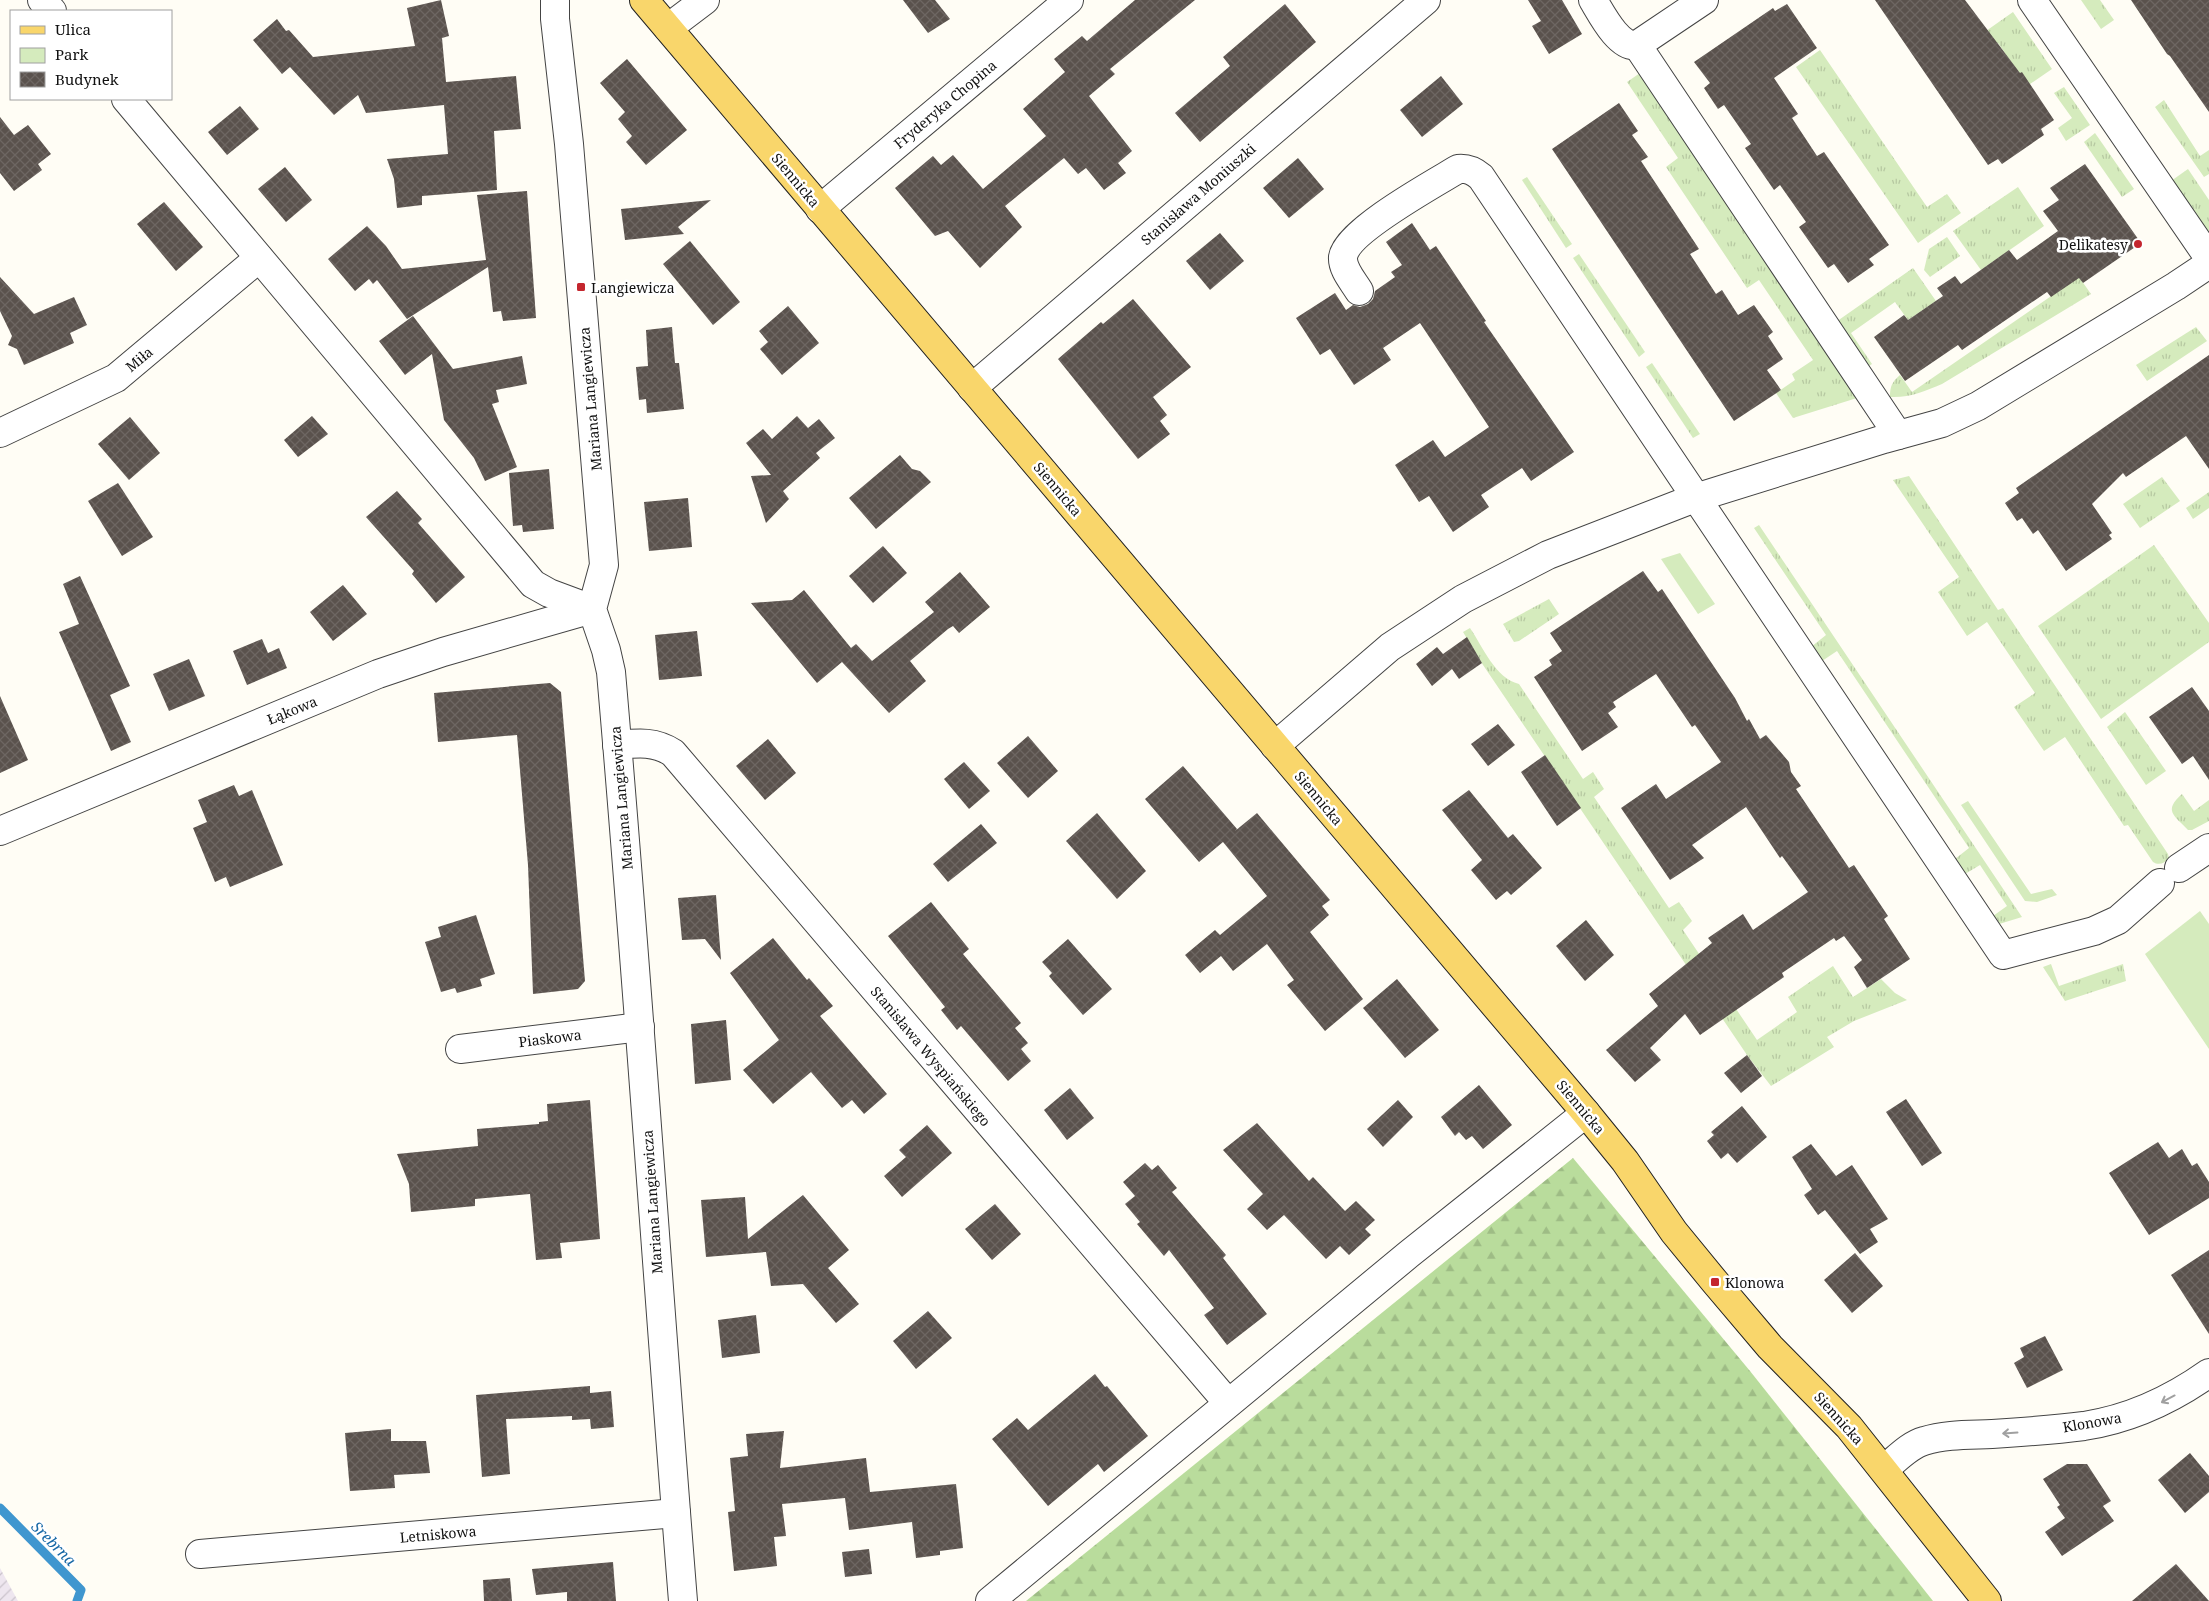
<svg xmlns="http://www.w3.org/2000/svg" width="2209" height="1601" font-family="'Noto Serif',serif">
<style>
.industrial{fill:url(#industrial-furrows)}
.grass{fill:url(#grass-tufts)}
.forest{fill:url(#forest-firs)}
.park{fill:#d5ebbd}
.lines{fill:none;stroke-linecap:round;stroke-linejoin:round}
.stream{stroke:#3f96cf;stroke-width:9}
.building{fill:url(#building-cross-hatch)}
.minor-casing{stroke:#444;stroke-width:30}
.major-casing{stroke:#222;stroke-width:30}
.minor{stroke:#fff;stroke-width:28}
.major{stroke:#f9d66b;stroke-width:28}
.oneway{stroke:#a0a0a0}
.poi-dot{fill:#c4262e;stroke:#fff;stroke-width:2}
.labels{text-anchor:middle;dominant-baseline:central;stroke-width:5;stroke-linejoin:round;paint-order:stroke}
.street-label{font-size:14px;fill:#111;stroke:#fff}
.poi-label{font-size:14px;fill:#111;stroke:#fff;text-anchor:start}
.water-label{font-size:15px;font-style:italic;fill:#1768a6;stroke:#fff}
</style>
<defs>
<pattern id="industrial-furrows" width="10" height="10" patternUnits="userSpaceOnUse" patternTransform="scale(1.25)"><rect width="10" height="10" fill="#eee6ef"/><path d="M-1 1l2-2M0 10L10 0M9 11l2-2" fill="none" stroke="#cbc4cc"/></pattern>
<pattern id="grass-tufts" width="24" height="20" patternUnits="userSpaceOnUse" patternTransform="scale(1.25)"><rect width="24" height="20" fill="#d5ebbd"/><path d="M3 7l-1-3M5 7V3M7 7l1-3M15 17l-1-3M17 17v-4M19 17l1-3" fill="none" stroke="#b6c8a1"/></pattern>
<pattern id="forest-firs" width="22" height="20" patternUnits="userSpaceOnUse" patternTransform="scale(1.25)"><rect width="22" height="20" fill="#b9dc9c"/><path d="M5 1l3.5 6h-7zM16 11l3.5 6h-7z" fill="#9ebc85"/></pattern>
<pattern id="building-cross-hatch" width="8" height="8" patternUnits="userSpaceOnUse" patternTransform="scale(1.25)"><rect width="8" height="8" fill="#5a524d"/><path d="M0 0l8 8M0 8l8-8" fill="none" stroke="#6d6662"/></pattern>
</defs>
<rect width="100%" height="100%" fill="#fffdf5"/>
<!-- industrial -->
<polygon class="industrial" points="0,1568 18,1601 0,1601"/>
<!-- grass -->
<g class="grass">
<polygon points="2081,0 2100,0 2114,20 2101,29"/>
<polygon points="2013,12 2052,69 2030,84 2017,75 2003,55 2005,53 1998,43 1995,44 1986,31"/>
<polygon points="1820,50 1927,207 1947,194 1961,213 1918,243 1796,67"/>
<polygon points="1640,73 1857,398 1793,418 1776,393 1795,380 1792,374 1813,360 1759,280 1747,288 1666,167 1678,158 1627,82"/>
<polygon points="2064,87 2090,125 2066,141 2058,128 2072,118 2054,93"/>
<polygon points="2164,100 2200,156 2209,150 2209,174 2204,177 2155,107"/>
<polygon points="2095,133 2134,189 2122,197 2084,142"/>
<polygon points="2188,169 2209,200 2209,234 2171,181"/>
<polygon points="1527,177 1572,244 1566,248 1522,180"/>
<polygon points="2018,187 2044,226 1981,270 1953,231"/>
<polygon points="1947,237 1960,256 1930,277 1924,270 1929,249"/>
<polygon points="1579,254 1645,352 1639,357 1573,258"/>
<polygon points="1913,268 1936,301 1908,320 1895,302 1851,333 1872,364 1864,369 1833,324"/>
<path d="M2079 277 2091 294 1942 384C1925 391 1910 398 1890 397 1890 386 1892 382 1900 375L1912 392Z"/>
<polygon points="2196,327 2207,341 2147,381 2136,365"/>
<polygon points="1652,363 1700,434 1693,438 1646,367"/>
<path d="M1909 476 1998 610 2003 608 2168 854 2169 858C2165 863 2159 866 2153 862L2128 825 2124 826 2065 737 2044 751 2014 707 2035 693 1987 622 1967 636 1938 592 1959 577 1893 480Z"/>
<polygon points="2162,477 2180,501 2140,528 2123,504"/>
<polygon points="2209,492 2209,508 2193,519 2186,508"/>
<polygon points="1759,525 2022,917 1996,925 1993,916 2007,906 1980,865 1965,874 1955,859 1969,848 1837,651 1822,661 1811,647 1826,635 1754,528"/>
<polygon points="2154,545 2209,623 2209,642 2101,719 2038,626"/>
<polygon points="1549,599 1559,614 1519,641 1514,642 1503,624"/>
<path d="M1470 628C1483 647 1495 678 1519 684L1583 779 1593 772 1604 789 1594 797 1669 908 1679 902 1692 921 1683 930 1757 1040 1797 1012 1788 997 1833 966 1853 997 1881 979 1895 993 1907 1000 1854 1021 1827 1037 1834 1047 1771 1086 1747 1055 1481 662 1463 632Z"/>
<polygon points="2125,712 2166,771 2146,785 2107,727"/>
<path d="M2182 794 2194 811 2209 800V821L2192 830H2188C2174 815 2163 811 2182 794Z"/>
<polygon points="2051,964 2059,986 2123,964 2126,981 2065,1001 2043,967"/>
</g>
<!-- forest -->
<polygon class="forest" points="1573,1158 1750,1371 1933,1601 1026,1601"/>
<!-- park -->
<g class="park">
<polygon points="1680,553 1715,604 1698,614 1661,559"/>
<polygon points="1968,801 2031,894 2052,889 2057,895 2037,902 2025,901 1961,805"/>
<polygon points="2200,911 2209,924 2209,1049 2145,954"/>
</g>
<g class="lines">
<!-- stream -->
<polyline class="stream" points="0,1508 81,1590 77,1601"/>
</g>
<!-- building -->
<g class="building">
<polygon points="441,0 449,36 442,38 446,82 516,76 521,129 494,131 497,190 422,196 422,205 397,208 394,179 387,159 448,154 444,105 366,113 358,95 334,115 290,67 282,74 253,40 277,19 286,31 289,30 313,57 415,46 407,8"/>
<polygon points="903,0 935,0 950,19 928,33"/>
<polygon points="1135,0 1195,0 1110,69 1115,74 1089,96 1132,151 1118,163 1126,173 1104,190 1086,168 1078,174 1064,158 1005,206 1022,227 980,268 948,231 935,236 895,188 933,156 941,165 953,155 983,189 1046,136 1023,109 1065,72 1054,59 1082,36 1087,41"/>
<polygon points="1528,0 1562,0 1582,34 1549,54 1532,26 1541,21"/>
<polygon points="1875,0 1965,0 2020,73 2022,72 2054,120 2041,129 2044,135 2002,164 1998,159 1988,165"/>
<polygon points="2131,0 2209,0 2209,112 2170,56 2167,54"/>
<polygon points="1285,4 1316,42 1200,142 1175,113 1230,66 1223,57"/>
<polygon points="1787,4 1817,48 1774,78 1798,114 1792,118 1817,156 1824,152 1889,245 1869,259 1874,265 1848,283 1834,264 1828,268 1799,227 1806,222 1780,185 1774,190 1745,148 1751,144 1724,105 1718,109 1704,88 1710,83 1694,62 1773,8 1775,11"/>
<polygon points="627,59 687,130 646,165 626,142 632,136 618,119 625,112 600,83"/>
<polygon points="1441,76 1463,104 1422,137 1400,110"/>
<polygon points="1619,103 1638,131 1632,135 1648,157 1641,161 1699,249 1690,254 1716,294 1722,290 1738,315 1754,305 1773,332 1768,336 1783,359 1767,370 1781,390 1734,421 1552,149"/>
<polygon points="240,106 259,129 227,155 208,132"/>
<polygon points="0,117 14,135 28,125 51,154 38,164 42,170 14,191 0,173"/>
<polygon points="1298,158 1324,189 1289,218 1263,188"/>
<polygon points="2085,164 2141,243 2083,283 2079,278 2051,297 2047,292 1962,350 1958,345 1905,381 1874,337 1904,315 1908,320 1943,296 1937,288 1955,276 1961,284 2009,250 2017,260 2058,231 2043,211 2059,200 2050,188"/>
<polygon points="285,167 312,200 286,222 258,189"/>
<polygon points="527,191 536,318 503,321 501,311 493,312 488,267 407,319 377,280 373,284 369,279 355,291 328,259 367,226 386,246 402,269 486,260 477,195"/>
<polygon points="711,200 678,227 684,234 625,240 621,209"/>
<polygon points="164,202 203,247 176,271 137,224"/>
<polygon points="1412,223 1430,250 1436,246 1486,321 1484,322 1574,452 1531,481 1522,468 1481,495 1489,507 1453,532 1429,496 1419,502 1395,465 1433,440 1445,457 1489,427 1420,323 1383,348 1391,360 1354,385 1330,349 1320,355 1296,318 1335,293 1346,310 1353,305 1360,307 1368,304 1373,299 1375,291 1395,277 1391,272 1402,265 1386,242"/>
<polygon points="1220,233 1244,261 1210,290 1186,261"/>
<polygon points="690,241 740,302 713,325 663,264"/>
<polygon points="0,277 34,314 74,297 87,325 70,333 74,343 24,365 17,349 8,345 12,336 0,311"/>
<polygon points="1133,299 1191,367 1153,397 1167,415 1160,421 1170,434 1138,459 1058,359 1101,322 1103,324"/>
<polygon points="788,306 819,343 782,375 760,349 768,342 759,331"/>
<polygon points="413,316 453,369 522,356 527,384 496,390 499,402 492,404 517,467 485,481 474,458 444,420 432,354 405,375 379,341"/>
<polygon points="672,327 675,363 679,363 684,409 647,413 646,399 639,400 636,367 648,366 646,330"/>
<polygon points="2209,355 2209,469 2186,436 2126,477 2123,473 2092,504 2112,533 2109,535 2112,539 2066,571 2038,530 2033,534 2022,518 2017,521 2005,503 2019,493 2016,488"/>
<polygon points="312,416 328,434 298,457 284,440"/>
<polygon points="797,416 808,428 819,419 835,438 816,453 820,458 783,491 789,499 766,523 751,476 771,475 746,443 763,429 772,439"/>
<polygon points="130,417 160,453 129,480 98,444"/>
<polygon points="900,455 912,469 920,471 931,482 876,529 849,498"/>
<polygon points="549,469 554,529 523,532 522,525 513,526 509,473"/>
<polygon points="118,483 153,537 122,556 88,501"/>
<polygon points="397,491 422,519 418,523 465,577 436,603 412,574 414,571 366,517"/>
<polygon points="688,498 692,547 649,551 644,502"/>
<polygon points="883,546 907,573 873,603 849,576"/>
<polygon points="1643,571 1658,592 1662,589 1735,698 1747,721 1749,719 1760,739 1766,735 1789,762 1791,772 1801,786 1796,789 1849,868 1854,865 1888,916 1884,919 1910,959 1867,988 1854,967 1862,960 1844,936 1836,941 1834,938 1782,973 1784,977 1700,1035 1685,1014 1650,1048 1661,1060 1635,1082 1606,1050 1658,1006 1649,994 1712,943 1708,938 1743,914 1753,930 1808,892 1782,856 1780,858 1746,807 1692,845 1704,858 1670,880 1621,808 1656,784 1666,799 1721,762 1695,725 1692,727 1656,674 1613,702 1616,707 1608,713 1618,727 1582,751 1534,677 1552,665 1549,660 1562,651 1550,633"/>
<polygon points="960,572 990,607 959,633 953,626 948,629 910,661 926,681 889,713 842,662 817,683 751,603 792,600 804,590 851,648 856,644 872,661 934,612 925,602"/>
<polygon points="80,576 130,686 110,695 131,742 111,751 59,632 79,624 63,584"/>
<polygon points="343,585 367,614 333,641 310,612"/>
<polygon points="697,631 702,676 659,680 655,635"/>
<polygon points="1467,637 1482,663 1459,679 1452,669 1432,686 1416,664 1437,647 1443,654"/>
<polygon points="262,639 268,653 279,648 287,668 247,685 233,651"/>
<polygon points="189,659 205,696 169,711 153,674"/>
<polygon points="550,683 561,692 585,981 578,989 533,994 528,865 517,735 438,742 434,693"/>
<polygon points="2192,687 2209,711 2209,780 2193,756 2182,764 2149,717"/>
<polygon points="0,696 28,760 0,773"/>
<polygon points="1498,724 1515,745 1488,766 1471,744"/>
<polygon points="1028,736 1058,771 1028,798 997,763"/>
<polygon points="768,739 796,773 765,800 736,766"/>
<polygon points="1545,755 1581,808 1557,826 1521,772"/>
<polygon points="964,762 990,791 969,809 944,779"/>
<polygon points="1183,766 1237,829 1235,831 1257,813 1330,900 1322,906 1329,915 1310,932 1363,999 1325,1031 1287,985 1294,980 1267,944 1233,971 1221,956 1200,973 1185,955 1215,930 1220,935 1267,896 1223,842 1199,862 1145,799"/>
<polygon points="234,785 239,796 252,790 283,865 230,887 226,877 215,882 193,828 207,822 198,800"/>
<polygon points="1469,790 1508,838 1513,834 1542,868 1511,895 1507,891 1496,900 1471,870 1482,860 1442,810"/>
<polygon points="1097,813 1146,871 1117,899 1066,841"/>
<polygon points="981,824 997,843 948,882 933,864"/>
<polygon points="716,895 721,960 705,939 682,940 678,898"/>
<polygon points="931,902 969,949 963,954 1021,1023 1015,1028 1028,1043 1021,1049 1031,1061 1008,1081 961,1026 957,1030 941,1010 945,1007 888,936"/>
<polygon points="476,915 495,974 480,979 482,986 457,993 455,988 441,992 425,942 441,937 438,927"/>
<polygon points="1586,920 1614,955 1585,981 1556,946"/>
<polygon points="773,938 807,980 809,978 833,1006 820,1016 887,1094 864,1114 852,1100 842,1108 811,1072 773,1104 743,1070 779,1040 730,973"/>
<polygon points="1068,939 1112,989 1083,1015 1053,981 1049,976 1052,973 1042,962"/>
<polygon points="1397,979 1439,1030 1405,1058 1363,1008"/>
<polygon points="726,1020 731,1080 695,1084 691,1024"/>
<polygon points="1747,1055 1762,1076 1741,1093 1724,1073"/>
<polygon points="1479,1085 1512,1125 1483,1149 1472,1136 1466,1140 1459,1132 1455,1136 1441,1117"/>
<polygon points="1070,1088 1094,1118 1067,1140 1044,1110"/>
<polygon points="1906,1099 1942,1153 1922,1166 1886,1112"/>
<polygon points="590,1100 600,1239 560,1243 562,1258 536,1260 530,1194 475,1199 475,1206 411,1212 409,1184 397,1154 478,1146 477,1129 539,1124 539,1122 548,1121 547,1104"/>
<polygon points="1398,1100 1413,1117 1383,1147 1367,1129"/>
<polygon points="1742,1106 1767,1137 1737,1163 1728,1153 1721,1159 1707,1141 1714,1135 1711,1132"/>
<polygon points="1257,1123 1309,1181 1313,1177 1345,1211 1356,1201 1375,1220 1365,1229 1371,1235 1349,1255 1340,1246 1326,1259 1284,1215 1267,1230 1247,1209 1263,1194 1223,1150"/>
<polygon points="927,1125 952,1153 902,1197 884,1176 906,1157 899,1150"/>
<polygon points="2158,1142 2169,1158 2182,1149 2192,1166 2197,1163 2209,1182 2209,1198 2149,1235 2109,1173"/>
<polygon points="1811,1144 1836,1176 1852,1165 1888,1219 1870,1229 1878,1242 1860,1254 1825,1210 1818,1215 1804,1195 1812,1189 1792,1157"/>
<polygon points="1145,1163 1152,1170 1158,1165 1177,1188 1172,1192 1226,1255 1223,1258 1267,1314 1227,1345 1204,1315 1214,1308 1169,1250 1164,1256 1137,1224 1140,1222 1125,1204 1135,1196 1123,1182"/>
<polygon points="803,1195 849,1250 828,1268 859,1304 836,1323 803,1284 771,1286 766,1252 706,1257 701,1200 745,1197 748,1239"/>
<polygon points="995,1204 1021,1234 992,1260 965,1229"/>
<polygon points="2209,1250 2209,1334 2171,1275"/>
<polygon points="1855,1253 1883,1286 1852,1313 1824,1280"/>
<polygon points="928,1311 952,1338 916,1369 893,1341"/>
<polygon points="756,1315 760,1353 722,1358 718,1320"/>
<polygon points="2045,1336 2063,1370 2027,1388 2014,1363 2024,1357 2020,1348"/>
<polygon points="1095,1374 1105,1387 1107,1386 1148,1436 1104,1472 1098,1464 1048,1506 992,1439 1017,1418 1028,1430"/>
<polygon points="590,1386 590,1393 611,1391 614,1427 591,1429 590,1419 572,1420 572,1416 506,1419 510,1474 482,1477 476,1395"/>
<polygon points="391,1429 391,1441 426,1441 430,1473 394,1475 395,1488 350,1491 345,1433"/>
<polygon points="784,1431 780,1468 866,1458 870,1492 956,1484 963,1548 940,1551 940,1555 916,1558 912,1522 849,1530 845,1498 782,1504 786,1536 774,1537 777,1566 734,1571 728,1512 735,1511 730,1458 748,1456 746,1434"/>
<polygon points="2190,1453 2209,1476 2209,1492 2185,1513 2158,1480"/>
<polygon points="2067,1464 2087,1464 2111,1501 2103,1506 2114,1521 2062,1556 2045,1532 2065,1518 2057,1507 2060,1505 2043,1479"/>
<polygon points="869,1549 872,1574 845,1577 842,1552"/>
<polygon points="613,1562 616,1601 567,1601 567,1592 536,1595 532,1569"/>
<polygon points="2176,1564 2209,1601 2132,1601"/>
<polygon points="510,1578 512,1601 484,1601 483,1580"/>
</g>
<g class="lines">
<defs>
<g id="minor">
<polyline points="42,0 52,11"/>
<path d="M555 0V19L569 144 604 565 592 609 606 650 611 672C638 981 658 1291 683 1601"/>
<path d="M1593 0C1601 13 1619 49 1637 45"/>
<polyline points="2032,0 2209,258"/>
<polyline points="668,28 705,0"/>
<polyline points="1637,45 1898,435"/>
<polyline points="1637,45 1704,0"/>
<polyline points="126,99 533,584 549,593 592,609"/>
<polyline points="820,209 1069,0"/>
<path d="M1359 291C1353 281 1342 269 1343 257 1347 231 1435 183 1458 169 1468 168 1474 171 1481 177L2003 955 2094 931 2118 920 2160 883"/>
<polyline points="972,388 1426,0"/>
<polyline points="0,433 116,378 259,258"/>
<path d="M617 745C638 743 655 741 673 753L1228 1403"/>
<polyline points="1275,746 1390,647 1463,599 1548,555 1695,498 1884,439 1942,423 1978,406 2176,286 2209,264"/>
<polyline points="0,831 378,674 443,652 592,609"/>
<polyline points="2179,868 2209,848"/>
<polyline points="460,1049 640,1027"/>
<path d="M1884 1469C1896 1460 1909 1445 1924 1441 1946 1434 1970 1435 1992 1434 2023 1432 2053 1430 2084 1426 2130 1419 2171 1400 2209 1373"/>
<polyline points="200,1554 676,1513"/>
<polyline points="990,1601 1409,1254 1586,1113"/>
</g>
<polyline id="major" points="644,0 1586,1113 1625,1161 1674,1232 1715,1282 1770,1347 1849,1427 1987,1601"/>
</defs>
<!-- minor casing -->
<use href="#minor" class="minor-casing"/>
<!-- major casing -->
<use href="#major" class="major-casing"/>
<!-- minor -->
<use href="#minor" class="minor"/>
<!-- major -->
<use href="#major" class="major"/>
</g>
<!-- one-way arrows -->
<defs><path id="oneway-shaft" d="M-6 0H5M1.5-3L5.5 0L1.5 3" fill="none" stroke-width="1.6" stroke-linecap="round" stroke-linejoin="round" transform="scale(1.25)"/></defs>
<g class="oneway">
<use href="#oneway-shaft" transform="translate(2168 1399) rotate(152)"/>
<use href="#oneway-shaft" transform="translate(2010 1433) rotate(176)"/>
</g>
<!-- markers -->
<g class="poi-dot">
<circle cx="2138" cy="244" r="5"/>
<rect x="576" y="282" width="10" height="10" rx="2.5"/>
<rect x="1710" y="1277" width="10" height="10" rx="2.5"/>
</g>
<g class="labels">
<!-- street labels -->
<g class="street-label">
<text transform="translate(945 104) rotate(-40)">Fryderyka Chopina</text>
<text transform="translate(796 180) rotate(50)">Siennicka</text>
<text transform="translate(1198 194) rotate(-41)">Stanisława Moniuszki</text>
<text transform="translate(139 359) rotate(-40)">Miła</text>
<text transform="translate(590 399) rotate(-95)">Mariana Langiewicza</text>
<text transform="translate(1058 489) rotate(50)">Siennicka</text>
<text transform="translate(292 710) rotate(-22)">Łąkowa</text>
<text transform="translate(621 798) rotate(-95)">Mariana Langiewicza</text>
<text transform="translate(1319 798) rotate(50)">Siennicka</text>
<text transform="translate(550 1038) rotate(-7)">Piaskowa</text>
<text transform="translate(931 1056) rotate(50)">Stanisława Wyspiańskiego</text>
<text transform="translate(1581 1107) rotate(50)">Siennicka</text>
<text transform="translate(652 1202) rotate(-94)">Mariana Langiewicza</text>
<text transform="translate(1839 1418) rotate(48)">Siennicka</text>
<text transform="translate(2092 1422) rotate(-10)">Klonowa</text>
<text transform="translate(438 1534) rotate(-5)">Letniskowa</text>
</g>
<!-- poi labels -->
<g class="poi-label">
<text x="2128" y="244" text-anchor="end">Delikatesy</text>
<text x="591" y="287">Langiewicza</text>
<text x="1725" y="1282">Klonowa</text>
</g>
<!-- water labels -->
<g class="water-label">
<text transform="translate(54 1543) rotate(45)">Srebrna</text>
</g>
</g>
<!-- legend -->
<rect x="10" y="10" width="162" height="90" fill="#ffffff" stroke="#a0a0a0"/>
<rect x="20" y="26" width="25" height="8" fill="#f9d66b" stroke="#a0a0a0"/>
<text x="55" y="35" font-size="15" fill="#111111">Ulica</text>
<rect x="20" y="48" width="25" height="15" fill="#d5ebbd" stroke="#a0a0a0"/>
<text x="55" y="60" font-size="15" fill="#111111">Park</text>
<rect x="20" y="72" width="25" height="15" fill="url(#building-cross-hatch)" stroke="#a0a0a0"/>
<text x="55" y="85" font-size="15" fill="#111111">Budynek</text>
</svg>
